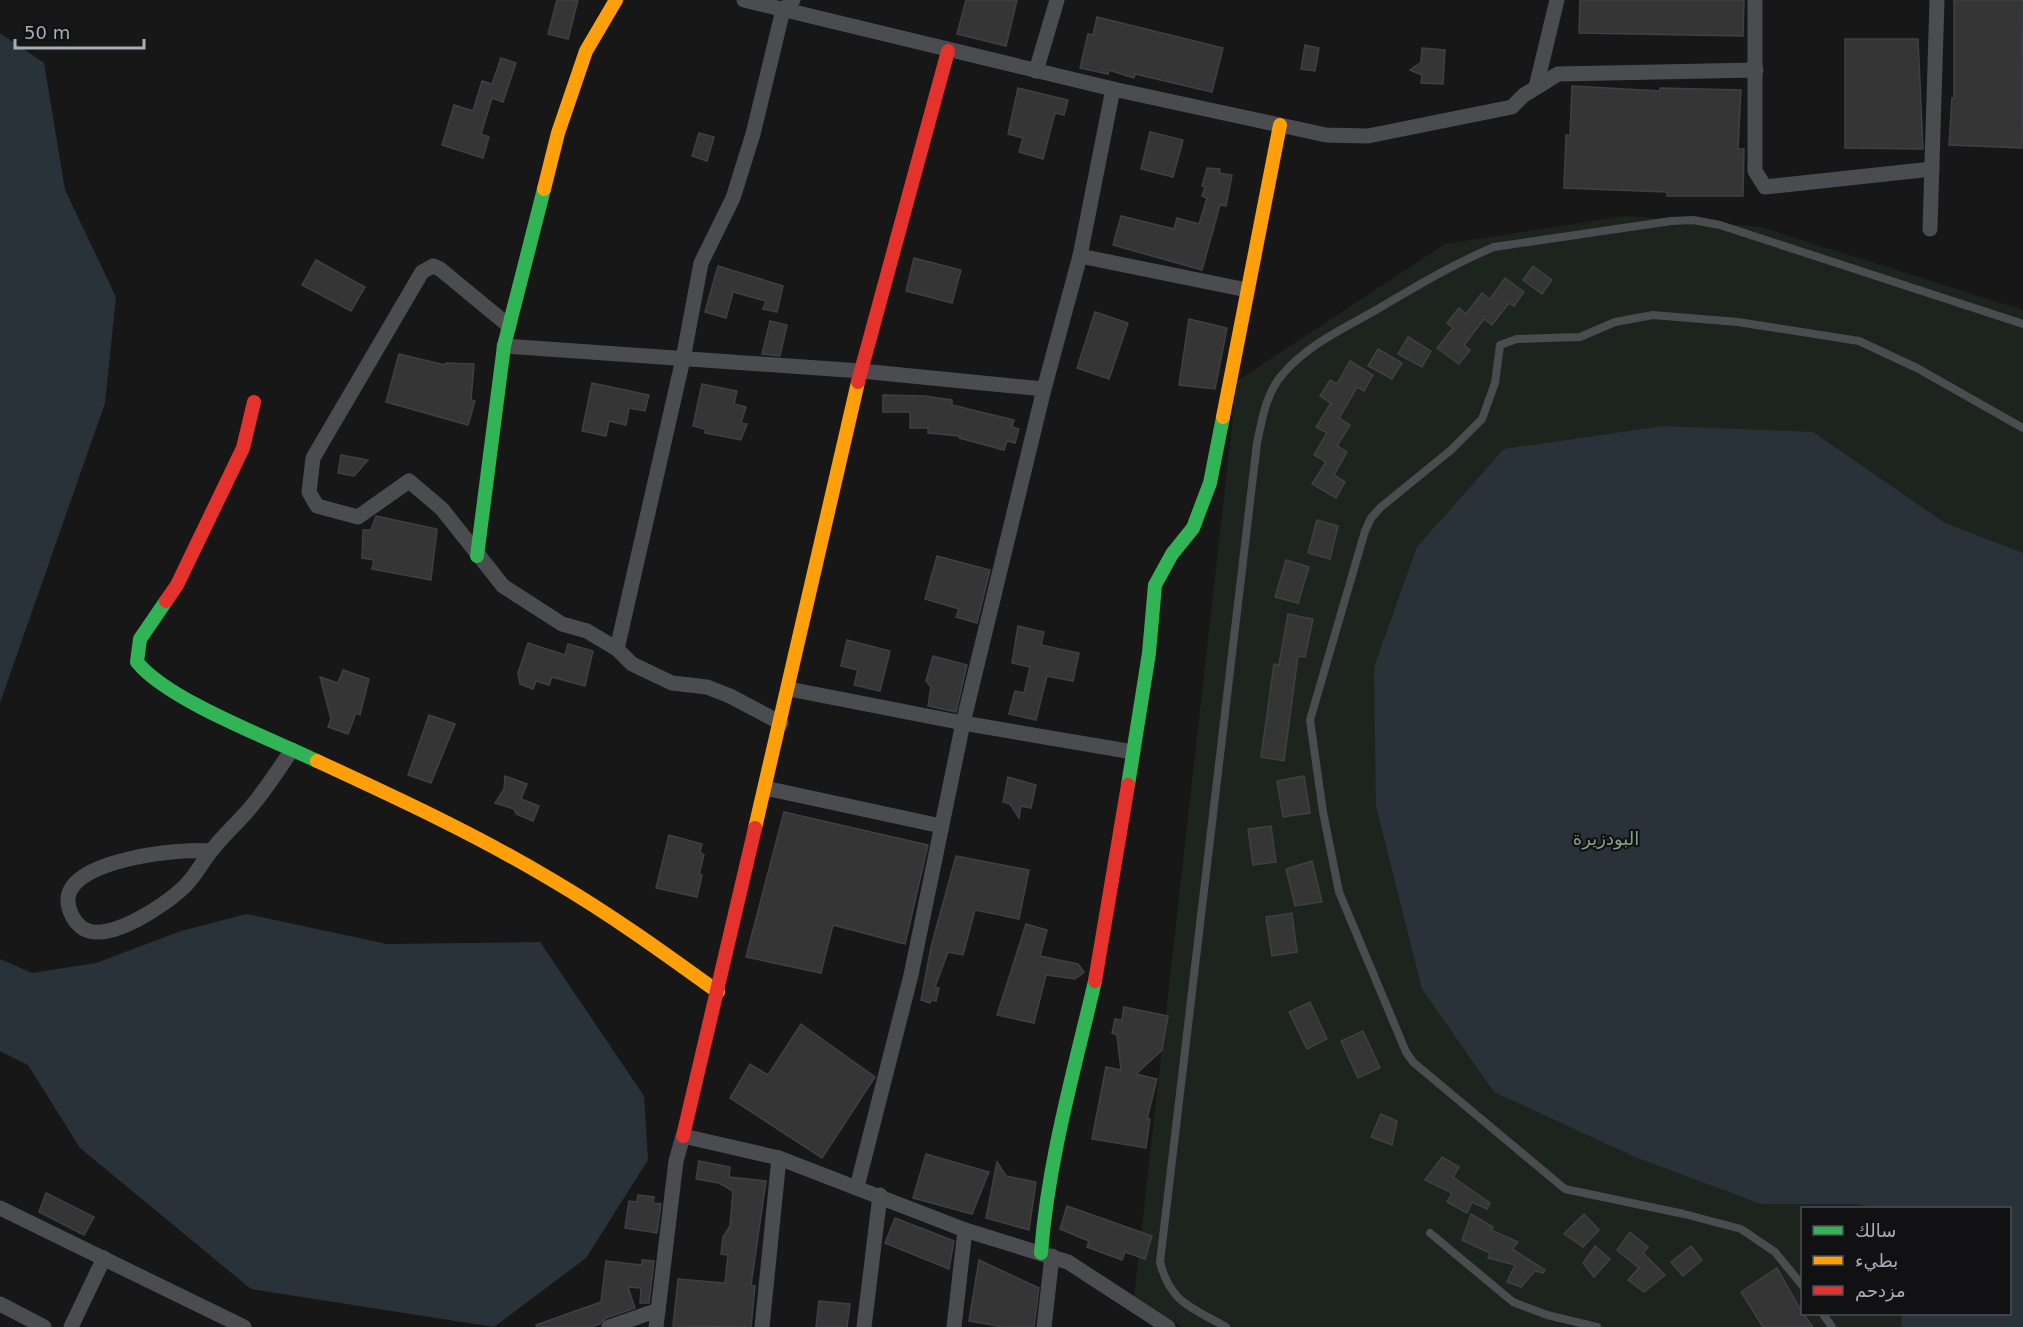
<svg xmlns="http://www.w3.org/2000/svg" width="2023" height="1327" font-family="'DejaVu Sans','Noto Sans Arabic',sans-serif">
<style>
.green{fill:#1d241e;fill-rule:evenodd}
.water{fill:#2a3239}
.building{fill:#353536;stroke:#3f4043;stroke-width:1.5}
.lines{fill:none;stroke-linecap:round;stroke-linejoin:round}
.lane{stroke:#4b4c50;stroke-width:8}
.street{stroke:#4b4c50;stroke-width:15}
.fast{stroke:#30b455;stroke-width:14}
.slow{stroke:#ff9f0a;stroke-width:14}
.jam{stroke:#e5322d;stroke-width:14}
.labels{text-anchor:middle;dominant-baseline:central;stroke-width:4.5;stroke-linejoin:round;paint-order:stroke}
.park-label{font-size:18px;fill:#7fa381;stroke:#111113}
</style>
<rect width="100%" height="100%" fill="#171717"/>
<!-- green -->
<path class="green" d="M1625 216 1761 227 2023 310V1327H1183L1134 1297 1237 381 1445 244ZM1802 1208H2010V1314H1802Z"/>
<!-- water -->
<g class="water">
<polygon points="0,33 44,63 65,190 116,297 105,403 0,703"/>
<polygon points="1664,426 1813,432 1945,523 2023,553 2023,1327 1901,1327 1902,1314 2010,1314 2010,1208 1875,1208 1855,1204 1761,1204 1635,1157 1494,1092 1422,989 1376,806 1374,667 1417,547 1504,449"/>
<polygon points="247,914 387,944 540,942 644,1096 648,1160 586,1258 494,1327 251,1289 80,1148 28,1065 0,1051 0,959 32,973 96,963 181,931"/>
</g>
<!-- building -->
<g class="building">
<polygon points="557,0 578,0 568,39 548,34"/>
<polygon points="966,0 1017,0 1006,46 957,34"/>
<polygon points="1580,0 1744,0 1743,36 1579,33"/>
<polygon points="1954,0 2023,0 2022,148 1949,145 1952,98 1954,98"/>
<polygon points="1097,17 1223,48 1212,92 1135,74 1134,78 1109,70 1108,74 1080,68 1088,34 1093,35"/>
<polygon points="1845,39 1918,39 1923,149 1845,148"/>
<polygon points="1305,45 1319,48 1315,71 1301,69"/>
<polygon points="1422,48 1445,50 1443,84 1421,83 1422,75 1410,70 1421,62"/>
<polygon points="501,58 516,63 503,102 492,98 481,134 489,137 483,158 442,145 454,105 473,111 482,81 492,84"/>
<polygon points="1572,86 1660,91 1660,88 1741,90 1738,149 1744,149 1743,196 1667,196 1667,192 1564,188 1566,135 1570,136"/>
<polygon points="1018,88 1068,100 1064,115 1055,113 1043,159 1019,152 1023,138 1008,134"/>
<polygon points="1150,132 1183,140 1173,177 1141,169"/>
<polygon points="699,133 714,137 707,161 692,156"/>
<polygon points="1207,168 1220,169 1219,173 1232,175 1226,206 1220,205 1202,270 1113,245 1121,216 1174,229 1177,218 1199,224 1207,198 1202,196 1205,187 1202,186"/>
<polygon points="914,258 961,270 952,303 906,291"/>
<polygon points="316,260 365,287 351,311 302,285"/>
<polygon points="718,266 783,286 777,312 763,309 766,301 733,292 726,318 705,312"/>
<polygon points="1533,266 1552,280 1542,294 1523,280"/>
<polygon points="1505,278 1524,292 1514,306 1509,303 1492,325 1484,319 1464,345 1470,350 1459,364 1437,348 1453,328 1447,323 1459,308 1466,314 1482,293 1490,299"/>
<polygon points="1095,312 1128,323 1109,379 1077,368"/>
<polygon points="1189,319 1227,328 1215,389 1179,385"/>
<polygon points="770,321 787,325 780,356 762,354"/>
<polygon points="1408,337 1431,351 1422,367 1398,354"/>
<polygon points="1378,349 1402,363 1392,379 1368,366"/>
<polygon points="399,354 445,365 446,363 474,364 471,400 475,401 468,425 386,402"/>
<polygon points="1350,361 1373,375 1364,391 1357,387 1339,418 1350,425 1337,446 1347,452 1334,475 1345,482 1336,498 1312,484 1326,462 1314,455 1327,433 1316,427 1331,403 1320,396 1330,380 1337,384"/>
<polygon points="592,383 649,395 645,411 629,408 626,425 609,421 606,436 582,431"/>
<polygon points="702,384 737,391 734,404 746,407 741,423 747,424 741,440 705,433 705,429 693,426"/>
<polygon points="883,395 924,396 952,400 952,405 1014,420 1012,427 1019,429 1015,443 1007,441 1004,450 959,438 960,436 928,433 928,428 910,428 910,412 883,412"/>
<polygon points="341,455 368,460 354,476 338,473"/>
<polygon points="376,516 437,529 431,580 372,569 374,560 362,558 363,530 371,530"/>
<polygon points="1317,520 1338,526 1330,559 1308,553"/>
<polygon points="937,556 990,570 977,623 956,617 959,609 925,599"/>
<polygon points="1286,560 1309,567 1298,603 1275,597"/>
<polygon points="1288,614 1313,619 1305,657 1298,656 1284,761 1261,757 1274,664 1279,665"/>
<polygon points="1018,626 1044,632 1041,645 1079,653 1073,681 1047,676 1036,720 1009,714 1015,691 1024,693 1030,667 1012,663"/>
<polygon points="847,640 890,651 880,691 854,685 858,670 841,666"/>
<polygon points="528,643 565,655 568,644 593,651 585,686 552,677 549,685 536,681 533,689 520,684 518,673"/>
<polygon points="933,656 967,665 956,712 928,706 931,687 926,681"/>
<polygon points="343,670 369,679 360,715 356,713 348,734 328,727 331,719 320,677 338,683"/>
<polygon points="429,715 455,724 431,783 408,775"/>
<polygon points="505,776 527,784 521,799 539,806 533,821 516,814 514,809 495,803 504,789"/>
<polygon points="1304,776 1310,813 1283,817 1277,781"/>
<polygon points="1008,777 1036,785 1031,808 1021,806 1019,818 1010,804 1003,802"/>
<polygon points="784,812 928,845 905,944 833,925 821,973 746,957"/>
<polygon points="1271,826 1276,862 1253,865 1248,829"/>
<polygon points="669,835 702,844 700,852 704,855 699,874 702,875 697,897 656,888"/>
<polygon points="956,856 1029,870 1019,919 975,910 963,955 948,952 935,987 939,988 936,1001 931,1000 930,1003 921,1000 931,947"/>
<polygon points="1312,861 1322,902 1295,906 1286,869"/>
<polygon points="1292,913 1297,952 1272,956 1266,917"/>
<polygon points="1026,924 1047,930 1040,956 1078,964 1084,972 1075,979 1046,975 1034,1023 997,1015"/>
<polygon points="1310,1002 1327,1039 1307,1049 1289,1012"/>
<polygon points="1124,1007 1168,1016 1162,1050 1136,1074 1157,1079 1147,1119 1150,1119 1146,1148 1092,1139 1106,1067 1121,1070 1117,1035 1112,1033 1115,1019 1122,1020"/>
<polygon points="801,1024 875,1077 822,1158 730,1098 750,1064 768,1075"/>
<polygon points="1363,1031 1380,1068 1358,1078 1341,1041"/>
<polygon points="1381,1114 1397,1121 1392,1145 1371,1137"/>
<polygon points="926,1154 989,1172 972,1214 913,1198"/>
<polygon points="1442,1157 1459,1167 1453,1177 1490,1203 1487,1209 1472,1202 1467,1213 1447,1202 1452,1193 1425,1180"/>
<polygon points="699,1161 730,1167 729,1177 766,1181 751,1285 755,1286 751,1327 673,1326 678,1279 725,1283 728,1255 721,1254 723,1237 730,1226 733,1191 719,1183 696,1179"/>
<polygon points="997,1162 1006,1176 1036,1182 1029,1230 986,1218"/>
<polygon points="46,1193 94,1217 84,1235 39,1212"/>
<polygon points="638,1195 654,1197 653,1203 661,1204 657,1233 625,1228 629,1201 637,1202"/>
<polygon points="1067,1206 1152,1236 1145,1259 1125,1252 1122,1260 1087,1247 1089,1241 1060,1229"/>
<polygon points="1471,1214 1493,1227 1491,1230 1518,1242 1512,1249 1545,1270 1543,1273 1535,1271 1521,1287 1507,1282 1515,1265 1488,1258 1490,1253 1462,1240"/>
<polygon points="1584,1214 1599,1230 1583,1247 1564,1234"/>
<polygon points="895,1218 954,1241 949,1269 885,1243"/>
<polygon points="1630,1232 1648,1247 1643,1253 1665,1275 1644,1292 1628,1280 1639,1268 1617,1250"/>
<polygon points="1595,1246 1610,1259 1594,1277 1583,1263"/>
<polygon points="1691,1246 1702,1260 1683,1276 1671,1262"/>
<polygon points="642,1260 654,1261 649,1303 640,1303 641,1288 628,1287 635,1308 606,1318 600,1324 591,1327 537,1327 536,1325 601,1302 606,1261 642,1265"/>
<polygon points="979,1260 1039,1288 1034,1327 1003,1327 969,1321"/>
<polygon points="1777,1268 1803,1314 1813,1327 1763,1327 1741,1292"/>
<polygon points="819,1301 850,1304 847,1327 816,1327"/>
</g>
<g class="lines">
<!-- lane -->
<g class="lane">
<polyline points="1430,1233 1513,1302 1547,1315 1597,1327"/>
<polyline points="1802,1285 1775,1252 1741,1229 1684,1214 1565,1189 1413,1062 1406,1052 1339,892 1323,812 1310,720 1365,531 1371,518 1381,507 1451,450 1482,419 1495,383 1500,345 1517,339 1580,337 1615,322 1653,315 1738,322 1859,341 1917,368 2023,428"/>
<polyline points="1823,1314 1832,1327"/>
<path d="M1226 1327C1193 1308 1170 1303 1160 1262L1257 443C1262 420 1266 393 1282 375 1307 345 1343 329 1376 310 1415 287 1453 264 1494 247L1671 221 1693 220 1720 225 2023 324"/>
</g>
<!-- street -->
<g class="street">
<polyline points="744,0 1113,89 1326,135 1368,136 1512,107 1524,95 1558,74 1756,70"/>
<polyline points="1755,0 1755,171 1765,187 1932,169"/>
<polyline points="1036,71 1057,0"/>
<polyline points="1536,87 1557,0"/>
<polyline points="1930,229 1937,0"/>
<polyline points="1080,256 1247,290"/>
<polyline points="509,326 440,269 433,266 422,272 313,458 309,492 317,506 358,517 409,481 442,509 503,586 562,624 587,631 617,649 632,664 672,683 707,687 730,696 781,723"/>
<polyline points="504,346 861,371 1044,389"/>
<polyline points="617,649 683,359 701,263 733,198 753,134 783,10 793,0"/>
<polyline points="789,689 963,723 1133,752"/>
<polyline points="765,788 941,826"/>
<path d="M211 851C181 848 72 859 68 898 67 909 74 923 84 929 110 943 167 904 185 886 196 875 202 862 212 850 225 833 242 819 255 802 268 786 280 767 292 750"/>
<polyline points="857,1187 911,975 963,723 1044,389 1080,256 1113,89"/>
<polyline points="0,1208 244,1327"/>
<polyline points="0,1304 44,1327"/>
<polyline points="71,1327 104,1258"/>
<polyline points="609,1327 658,1310"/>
<polyline points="656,1327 676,1161 683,1136 779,1158 965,1230 1068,1262 1168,1327"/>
<polyline points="762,1327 779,1158"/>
<polyline points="864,1327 880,1195"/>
<polyline points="954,1327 965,1230"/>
<polyline points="1044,1327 1052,1256"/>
</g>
<!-- fast -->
<g class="fast">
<polyline points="477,556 504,346 544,189"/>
<path d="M166 601 140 639 137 662C167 700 271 739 317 761"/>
<polyline points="1128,785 1149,653 1155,585 1172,554 1193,528 1210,483 1223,417"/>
<path d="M1041 1253C1048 1161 1074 1071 1095 981"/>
</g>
<!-- slow -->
<g class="slow">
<polyline points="544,189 558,133 586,51 616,0"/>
<polyline points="1223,417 1280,125"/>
<path d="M317 761C397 798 477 835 552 880 610 914 664 953 718 992"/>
<polyline points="755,828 858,382"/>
</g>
<!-- jam -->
<g class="jam">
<polyline points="858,382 948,51"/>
<polyline points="166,601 177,585 243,448 254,402"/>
<polyline points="1095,981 1128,785"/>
<polyline points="683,1136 755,828"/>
</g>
</g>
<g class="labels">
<!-- park labels -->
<g class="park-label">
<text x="1606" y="838">البودزيرة</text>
</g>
</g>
<!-- legend -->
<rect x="1801" y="1207" width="210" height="108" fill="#111113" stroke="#4d4f55" stroke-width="1.5"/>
<rect x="1813" y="1226" width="30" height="9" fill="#30b455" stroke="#4d4f55" stroke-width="1.5"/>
<text x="1855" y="1237" font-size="18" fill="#a8adb8">سالك</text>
<rect x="1813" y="1256" width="30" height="9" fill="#ff9f0a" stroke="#4d4f55" stroke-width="1.5"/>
<text x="1855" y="1267" font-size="18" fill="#a8adb8">بطيء</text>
<rect x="1813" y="1286" width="30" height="9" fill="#e5322d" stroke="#4d4f55" stroke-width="1.5"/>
<text x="1855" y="1297" font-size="18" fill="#a8adb8">مزدحم</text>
<!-- scale -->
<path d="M15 39v9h129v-9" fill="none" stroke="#a8adb8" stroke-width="3"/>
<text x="24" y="39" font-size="18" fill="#a8adb8" stroke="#111113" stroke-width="4.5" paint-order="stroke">50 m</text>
</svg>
